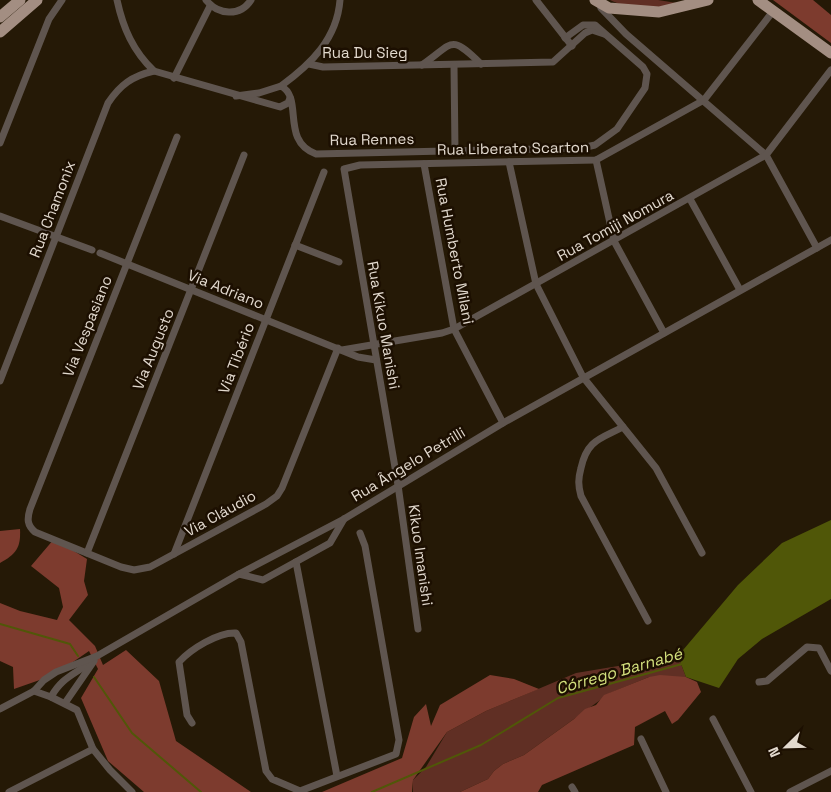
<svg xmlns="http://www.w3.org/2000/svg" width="831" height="792" font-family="'Space Grotesk',sans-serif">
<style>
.green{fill:#602f24}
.forest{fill:#7d3b2e}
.water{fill:#505708}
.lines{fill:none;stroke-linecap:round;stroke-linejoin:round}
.stream{stroke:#505708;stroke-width:2}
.street{stroke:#5f554f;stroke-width:7}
.primary{stroke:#a38e82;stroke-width:11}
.labels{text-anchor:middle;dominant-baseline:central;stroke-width:5;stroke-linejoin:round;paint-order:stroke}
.street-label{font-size:15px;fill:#e2d9ce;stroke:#1c0f01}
.water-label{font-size:16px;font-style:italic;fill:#d4e17d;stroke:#1c0f01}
</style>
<rect width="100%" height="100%" fill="#251906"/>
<!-- green -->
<g class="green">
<path d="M610 0H658L683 4C661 9 631 11 610 0Z"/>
<polygon points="678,656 686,677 649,677 610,693 524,755 503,764 494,771 488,779 460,792 413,792 413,780 426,767 447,732 486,711 576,673"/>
</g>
<!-- forest -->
<g class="forest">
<polygon points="773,0 813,0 831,15 831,43"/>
<path d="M20 529C21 548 16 554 0 563V531Z"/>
<polygon points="54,539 87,559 84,581 88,595 69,620 95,646 103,665 126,650 159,681 176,741 251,792 144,792 108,761 81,698 98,669 89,651 54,675 14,689 13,667 0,661 0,603 20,611 57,620 63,607 59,588 31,566"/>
<polygon points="490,675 514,679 539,689 486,711 447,732 413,780 412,792 322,792 402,758 414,717 426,704 431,726 440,705"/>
<polygon points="660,675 686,677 697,682 701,692 678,720 672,724 665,711 635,727 634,745 542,785 538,792 460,792 488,779 494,771 503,764 524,755 574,719 585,709 596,705 604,695 649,677"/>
</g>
<!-- water -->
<polygon class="water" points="831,520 831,599 762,639 738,659 719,688 686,677 678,656 738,585 782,543"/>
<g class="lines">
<!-- stream -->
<g class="stream">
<polyline points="0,624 70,644 78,656"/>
<polyline points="94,677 132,733 201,792"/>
<polyline points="372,792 481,745 558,698 682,664"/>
</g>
<!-- street -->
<g class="street">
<path d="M117 0C123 28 133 51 154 71L280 107 288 103 290 98"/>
<path d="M206 0C218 15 240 17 251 0"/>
<polyline points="536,0 572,46"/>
<polyline points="601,8 626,34 766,155 817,248"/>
<polyline points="309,64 323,67 553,62 585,33 592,30 604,34"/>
<path d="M422 65C454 43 449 33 481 64"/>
<polyline points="454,65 455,151"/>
<polyline points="174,78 210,6"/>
<path d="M281 86C311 64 337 39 340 0"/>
<path d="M236 96 259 93 281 86C304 98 280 141 316 154L582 148 595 145 617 129 645 88 647 74 643 67 595 25H583L565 38"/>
<path d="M177 137 30 509C27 519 27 525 35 532L121 567 134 570 150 567 266 504 277 496 282 488 338 348"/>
<polyline points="0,143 49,19 62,0"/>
<polyline points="596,160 614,241 664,333"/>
<polyline points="509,162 536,284 583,377 656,468 702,553"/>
<polyline points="424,164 454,329 503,423"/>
<polyline points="690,199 740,290"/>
<polyline points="0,216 92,250"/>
<polyline points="295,245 339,262"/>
<polyline points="100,253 358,357 376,360"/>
<polyline points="342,350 442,333 454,329 766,155 831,70"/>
<path d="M0 381 108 103C120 85 132 76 154 71"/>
<path d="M623 427C600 439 587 440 581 468 578 479 578 485 581 496L648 621"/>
<polyline points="87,553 244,155"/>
<polyline points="174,554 324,172"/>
<polyline points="296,562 337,776"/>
<polyline points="239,574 263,580 330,543 344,519"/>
<polyline points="418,629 398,485 344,169 360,165 596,160 704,100 774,10"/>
<polyline points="759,682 767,681 807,647 819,648 831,671"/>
<polyline points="34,691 51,697 77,710 93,749 110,770 132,792"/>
<path d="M51 697C63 676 75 675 93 660"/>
<polyline points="65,703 94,661"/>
<polyline points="0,709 34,691 44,680 56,672 97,656 239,574 344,519 503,423 831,240"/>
<polyline points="713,719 751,792"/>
<path d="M192 723 187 715 179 662C191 649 218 632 236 633L241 642 266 771 272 779 300 791 396 754 399 740 365 546 360 533"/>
<polyline points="641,739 666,792"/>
<polyline points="572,787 575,792"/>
<polyline points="9,792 93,749"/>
<polyline points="790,792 831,771"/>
</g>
<!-- primary -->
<g class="primary">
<polyline points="595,0 609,8 659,12 708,0"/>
<polyline points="758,0 831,53"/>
<polyline points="0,17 20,0"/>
<polyline points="0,32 37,0"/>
</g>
</g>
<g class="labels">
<!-- street labels -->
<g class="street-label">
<text x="365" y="52">Rua Du Sieg</text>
<text transform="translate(372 139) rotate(-1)">Rua Rennes</text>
<text transform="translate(513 148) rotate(-1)">Rua Liberato Scarton</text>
<text transform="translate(52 209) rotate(-69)">Rua Chamonix</text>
<text transform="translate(615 225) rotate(-29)">Rua Tomiji Nomura</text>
<text transform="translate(455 251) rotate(79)">Rua Humberto Milani</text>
<text transform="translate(226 289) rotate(22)">Via Adriano</text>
<text transform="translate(384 325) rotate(80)">Rua Kikuo Manishi</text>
<text transform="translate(87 326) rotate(-68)">Via Vespasiano</text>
<text transform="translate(153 349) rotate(-68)">Via Augusto</text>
<text transform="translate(236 358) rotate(-69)">Via Tibério</text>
<text transform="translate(408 464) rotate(-31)">Rua Ângelo Petrilli</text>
<text transform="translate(220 513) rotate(-29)">Via Cláudio</text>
<text transform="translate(421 555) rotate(82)">Kikuo Imanishi</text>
</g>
<!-- water labels -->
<g class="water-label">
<text transform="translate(619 671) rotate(-16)">Córrego Barnabé</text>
</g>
</g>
<!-- north arrow -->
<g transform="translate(786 747) rotate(247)" stroke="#1c0f01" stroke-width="4" paint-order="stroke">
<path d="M0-4L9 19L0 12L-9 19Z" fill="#e2d9ce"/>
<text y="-8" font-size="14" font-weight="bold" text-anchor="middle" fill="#e2d9ce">N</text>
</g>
</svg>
